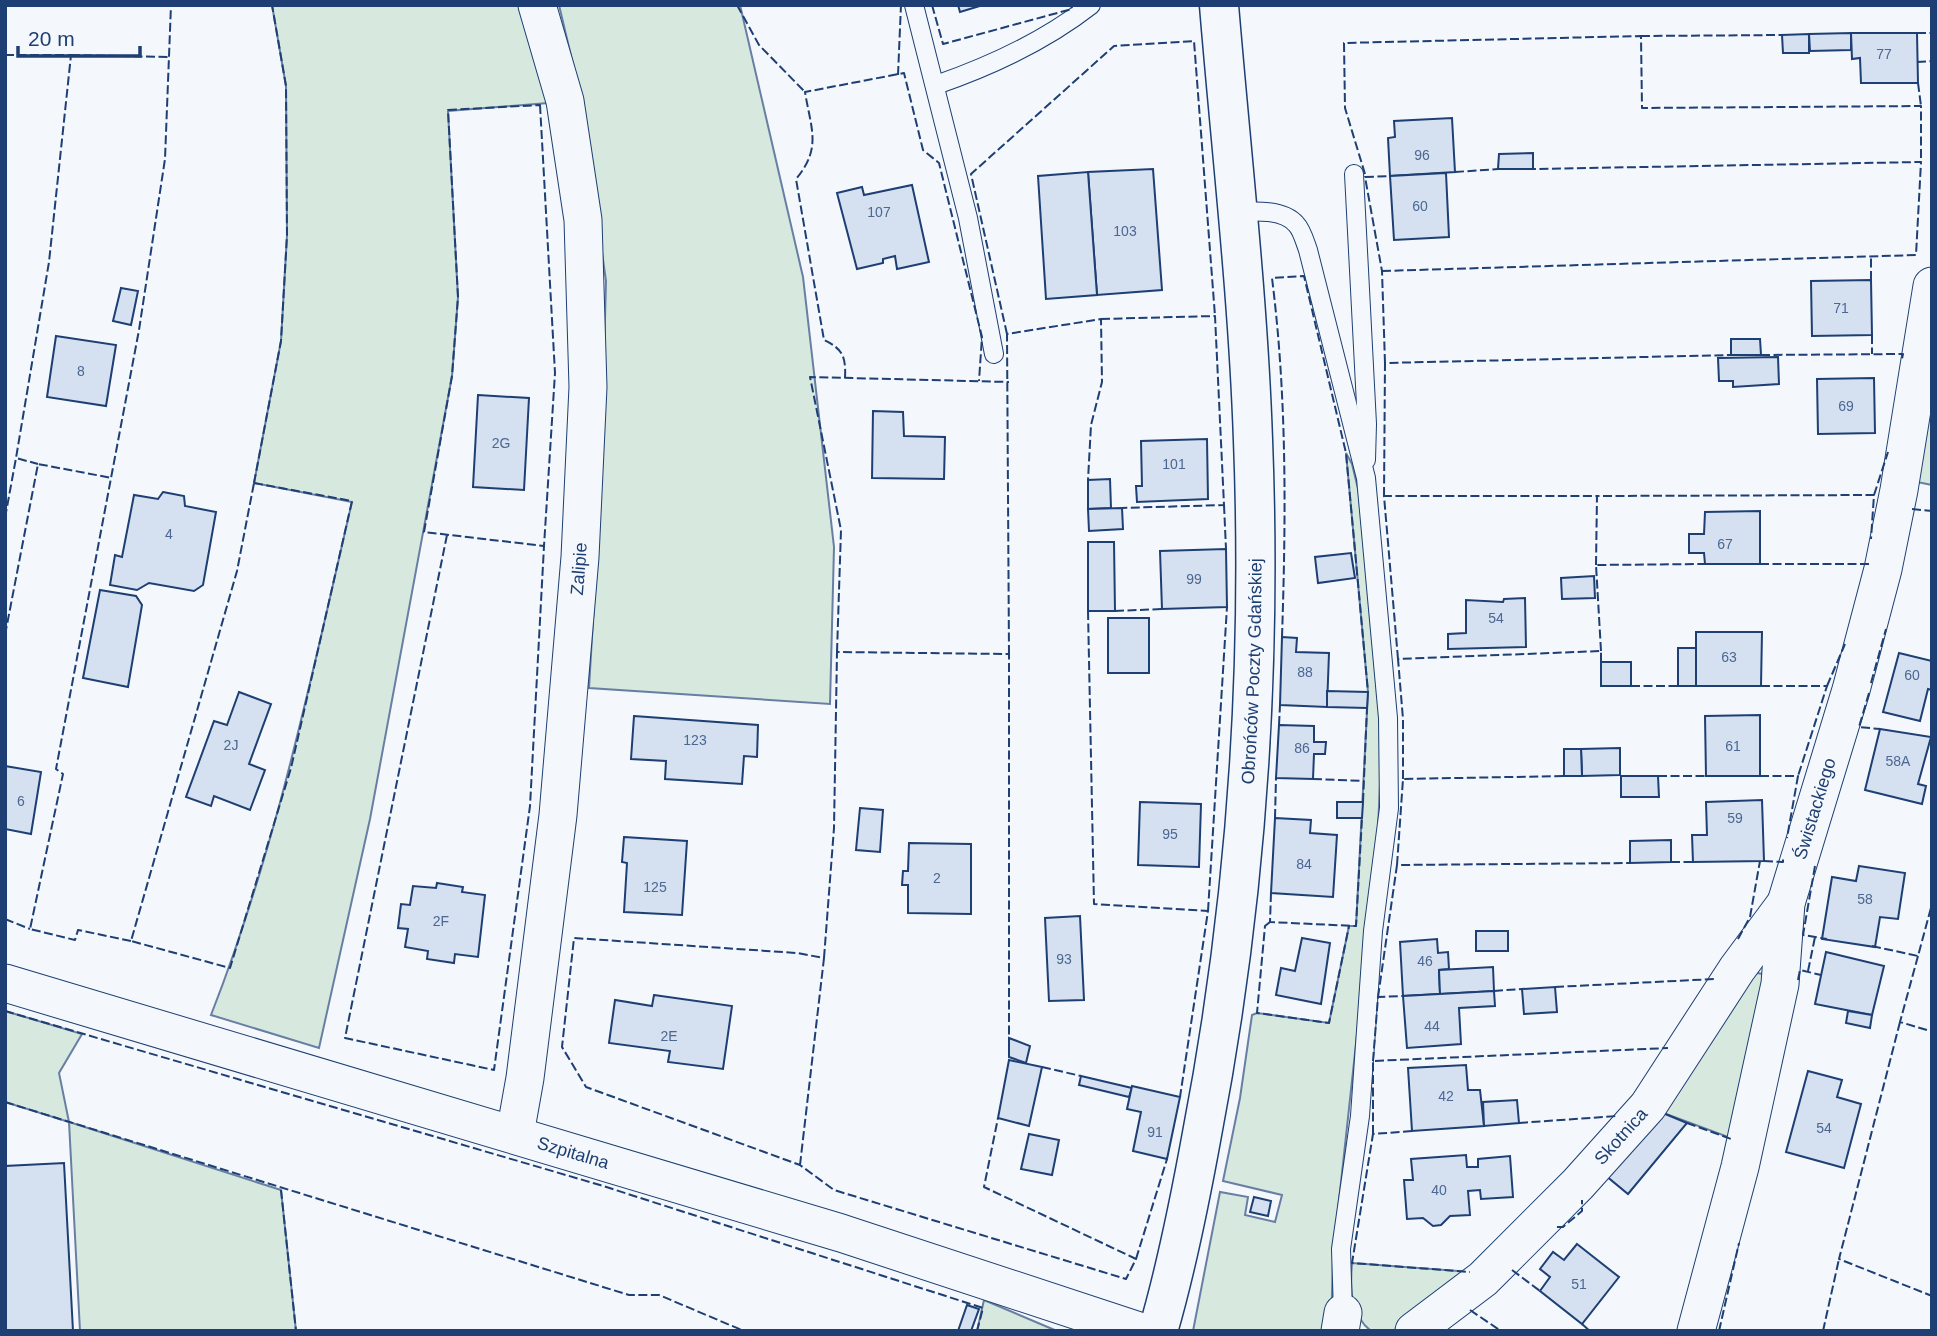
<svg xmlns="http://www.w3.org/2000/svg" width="1937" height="1336" font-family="Arial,sans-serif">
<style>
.green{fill:#d7e8df;stroke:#687fa3;stroke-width:2}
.building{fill:#d5e0f0;stroke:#1d3f73;stroke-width:2}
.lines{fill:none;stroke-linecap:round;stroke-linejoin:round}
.lane-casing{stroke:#1d3f73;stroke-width:20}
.street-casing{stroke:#1d3f73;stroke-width:39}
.secondary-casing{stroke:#1d3f73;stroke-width:41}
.lane{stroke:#f4f7fb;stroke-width:18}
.street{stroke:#f4f7fb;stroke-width:37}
.secondary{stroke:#f4f7fb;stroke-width:38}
.fence{stroke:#1d3f73;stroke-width:2;stroke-dasharray:9 3.5;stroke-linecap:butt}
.labels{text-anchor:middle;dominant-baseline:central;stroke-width:5;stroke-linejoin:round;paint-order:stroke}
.number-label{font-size:14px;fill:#4b6792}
.street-label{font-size:18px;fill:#1d3f73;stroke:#f4f7fb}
</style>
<rect width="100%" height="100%" fill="#f4f7fb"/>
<!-- green -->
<g class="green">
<path d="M272 5H519L548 103 448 111 458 297 452 376 370 819 319 1048 211 1015C276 850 312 674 352 502L254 483 281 341 287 235 286 86Z"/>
<polygon points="559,5 740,5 803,277 834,547 830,704 589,688 600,502 606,281 580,94"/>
<polygon points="1932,380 1932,485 1912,481"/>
<polygon points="1346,453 1352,464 1359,493 1380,716 1381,762 1377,850 1333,1256 1331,1331 1193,1331 1220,1192 1248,1197 1245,1215 1275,1222 1282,1195 1223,1181 1240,1098 1252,1015 1257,1013 1329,1023 1349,926 1356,926 1368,692"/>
<polygon points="1758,973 1766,975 1736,1140 1658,1111 1750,975"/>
<polygon points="5,1011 82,1034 59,1073 69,1122 281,1190 296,1331 80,1331 69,1122 5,1102"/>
<path d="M1352 1263 1472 1272 1399 1331H1371C1350 1315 1350 1288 1352 1263Z"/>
<polygon points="984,1300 1057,1331 977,1331"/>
</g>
<!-- building -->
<g class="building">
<polygon points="958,5 983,5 960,12"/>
<polygon points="1851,33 1917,33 1918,83 1861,83 1860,58 1852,59"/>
<polygon points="1851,33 1851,50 1810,51 1809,34"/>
<polygon points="1809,34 1809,53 1783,53 1782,35"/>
<polygon points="1452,118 1455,172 1390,176 1388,138 1395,137 1394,121"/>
<polygon points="1533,153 1533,169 1498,169 1499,154"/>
<polygon points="1153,169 1162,290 1097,295 1088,172"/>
<polygon points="1088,172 1097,295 1046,299 1038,176"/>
<polygon points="1446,173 1449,237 1394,240 1390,176"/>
<polygon points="912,185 929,262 897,269 895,256 883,259 883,263 857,269 837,193 862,187 864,195"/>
<polygon points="1871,280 1872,335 1812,336 1811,281"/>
<polygon points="121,288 138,291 131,325 113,321"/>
<polygon points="56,336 116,345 106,406 47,397"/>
<polygon points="1731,339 1760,339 1761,355 1731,355"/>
<polygon points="1778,357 1779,384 1733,387 1733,381 1719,381 1718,358"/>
<polygon points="1874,378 1875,433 1818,434 1817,379"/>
<polygon points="478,395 529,398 524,490 473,487"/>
<polygon points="873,411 903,412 904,436 945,437 944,479 872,478"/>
<polygon points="1207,439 1208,499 1137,502 1136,486 1142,486 1141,441"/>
<polygon points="1110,479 1111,508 1088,509 1088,480"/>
<polygon points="163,492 184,496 185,506 216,512 203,585 194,591 149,583 137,590 110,585 115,555 122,557 134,495 158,499"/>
<polygon points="1122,508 1123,529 1089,531 1088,509"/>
<polygon points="1760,511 1760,564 1705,564 1704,553 1689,553 1689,534 1704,534 1705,512"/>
<polygon points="1088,542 1114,542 1115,611 1088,611"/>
<polygon points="1226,549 1227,607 1162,609 1160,551"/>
<polygon points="1351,553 1355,578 1318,583 1315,557"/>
<polygon points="1594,576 1595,598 1562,599 1561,578"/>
<polygon points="100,590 136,596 142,605 128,687 83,678"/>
<polygon points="1525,598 1526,647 1448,649 1448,634 1466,633 1466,600 1503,602 1504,599"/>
<rect x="1108" y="618" width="41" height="55"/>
<polygon points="1696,632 1762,632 1761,686 1696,686"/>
<polygon points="1282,637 1297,638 1296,652 1329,653 1327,707 1280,705"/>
<rect x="1678" y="648" width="18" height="38"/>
<polygon points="1899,653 1932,661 1932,690 1928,689 1920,721 1883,712"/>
<rect x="1601" y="662" width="30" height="24"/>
<polygon points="1327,691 1368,692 1367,708 1327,707"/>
<polygon points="239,692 271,704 249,764 265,770 250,810 214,796 211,806 186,797 214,721 227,725"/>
<polygon points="1760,715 1760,776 1706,776 1705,716"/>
<polygon points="634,716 758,725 757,757 744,756 742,784 665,779 666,761 631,759"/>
<polygon points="1279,725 1314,726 1314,742 1326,742 1325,754 1314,754 1313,779 1276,778"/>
<polygon points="1880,729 1931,737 1918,784 1926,786 1922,804 1865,790"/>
<polygon points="1620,748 1620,775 1582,776 1581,749"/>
<polygon points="1564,749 1581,749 1582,776 1564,776"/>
<polygon points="5,766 41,772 31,834 5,829"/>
<polygon points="1621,776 1658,776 1659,797 1621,797"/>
<polygon points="1762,800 1764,861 1693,862 1692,835 1707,835 1706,802"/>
<polygon points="1140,802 1201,804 1199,867 1138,865"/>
<polygon points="1337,802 1363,802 1362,818 1337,818"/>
<polygon points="860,808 883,810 880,852 856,850"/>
<polygon points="1275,818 1311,820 1310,833 1337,835 1333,897 1271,893"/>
<polygon points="624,837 687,841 682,915 624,912 627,863 622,862"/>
<polygon points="1671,840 1671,862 1630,863 1630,841"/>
<polygon points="909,843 971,844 971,914 908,913 908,885 902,885 903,871 908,871"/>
<polygon points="1859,866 1905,873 1898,919 1880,917 1875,947 1822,939 1832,877 1856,881"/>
<polygon points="437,883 463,887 462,892 485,895 478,957 455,954 454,963 427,959 428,951 405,947 408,929 398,928 401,904 410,905 413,886 436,888"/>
<polygon points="1080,916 1084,1000 1049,1001 1045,918"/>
<rect x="1476" y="931" width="32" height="20"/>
<polygon points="1302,938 1330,943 1321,1004 1276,995 1281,968 1295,971"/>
<polygon points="1437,939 1438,953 1448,952 1449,969 1439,970 1440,994 1403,996 1400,942"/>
<polygon points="1826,952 1884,966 1872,1015 1815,1004"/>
<polygon points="1493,967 1494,991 1440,994 1439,970"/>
<polygon points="1555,987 1557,1012 1524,1014 1522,989"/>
<polygon points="1494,991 1495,1006 1459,1008 1461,1044 1407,1048 1403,996"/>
<polygon points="654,995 732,1006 723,1069 668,1062 670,1051 609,1043 615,1000 652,1006"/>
<polygon points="1848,1011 1872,1015 1870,1028 1846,1023"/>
<polygon points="1009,1038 1030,1046 1026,1063 1009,1057"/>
<polygon points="1009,1060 1042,1067 1029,1126 998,1118"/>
<polygon points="1466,1065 1468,1090 1480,1090 1484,1126 1412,1131 1408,1068"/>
<polygon points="1808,1071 1842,1080 1837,1097 1861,1104 1844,1168 1786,1152"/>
<polygon points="1081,1076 1132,1088 1129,1097 1079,1085"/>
<polygon points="1132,1086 1180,1097 1167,1159 1133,1151 1141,1112 1127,1109"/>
<polygon points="1517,1100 1519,1123 1484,1126 1483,1102"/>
<polygon points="1658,1111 1687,1123 1628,1194 1605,1175"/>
<polygon points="1029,1134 1059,1140 1052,1175 1021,1169"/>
<polygon points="1466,1155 1467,1167 1478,1167 1478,1159 1510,1156 1513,1197 1481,1199 1480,1190 1468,1191 1470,1215 1450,1216 1441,1225 1433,1226 1423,1218 1407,1219 1404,1180 1413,1180 1411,1159"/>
<polygon points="64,1163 73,1331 5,1331 5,1166"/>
<polygon points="1254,1197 1271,1201 1268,1216 1250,1212"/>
<polygon points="1577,1244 1619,1277 1582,1324 1540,1291 1550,1277 1540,1269 1553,1252 1564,1260"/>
<polygon points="967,1305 979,1309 971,1331 958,1331"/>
</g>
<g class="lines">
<defs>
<g id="lane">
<polyline points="914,5 968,218 994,354"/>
<path d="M936 85C991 66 1045 41 1091 5"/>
<polyline points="1354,174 1367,424 1366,460"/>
<path d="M1237 212C1254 211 1283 209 1296 224 1302 230 1305 242 1308 250L1366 478 1388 718 1389 808 1373 931 1360 1116 1341 1249 1343 1313"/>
</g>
<g id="street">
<path id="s1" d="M5 983 841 1233 1139 1331"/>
<path id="s2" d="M515 1134 525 1078 558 815 580 557 588 387 583 220 565 101 537 5"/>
<polyline points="1340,1331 1343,1313"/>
<path id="s3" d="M1414 1331 1483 1279 1578 1184 1648 1106 1737 969 1786 903"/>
<path id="s4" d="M1696 1331 1740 1167 1780 984 1786 903 1851 690 1883 569 1899 490 1932 286"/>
</g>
<g id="secondary">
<path id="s5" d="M1158 1331C1177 1266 1190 1200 1202 1134 1246 906 1262 672 1253 440 1248 295 1231 150 1219 5"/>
</g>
</defs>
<!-- lane casing -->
<use href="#lane" class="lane-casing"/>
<!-- street casing -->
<use href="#street" class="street-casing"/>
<!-- secondary casing -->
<use href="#secondary" class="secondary-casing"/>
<!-- lane -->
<use href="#lane" class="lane"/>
<!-- street -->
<use href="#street" class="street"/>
<!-- secondary -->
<use href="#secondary" class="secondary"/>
<!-- fence -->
<g class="fence">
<polyline points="737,5 759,45 805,92"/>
<polyline points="932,5 943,44 1072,9 1071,5"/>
<polyline points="1917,33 1932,33"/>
<polyline points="1641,36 1782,35"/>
<polyline points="5,55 71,55 49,262 16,458 38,464"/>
<polyline points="71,55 171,57"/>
<polyline points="1917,62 1932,61"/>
<polyline points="898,75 901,5"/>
<polyline points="1918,83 1921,106"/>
<polygon points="540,105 555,373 544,546 424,532 452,376 458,297 448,110"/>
<polyline points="1455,172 1498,169"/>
<polyline points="1365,174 1345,108 1344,43 1641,36 1642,108 1921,106 1921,162"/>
<polyline points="1382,271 1916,255 1921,162 1533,169"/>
<polyline points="1871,280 1871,257"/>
<polyline points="1101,319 1215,316 1224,505 1122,508"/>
<polyline points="1007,334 971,174 1114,46 1194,41 1215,316"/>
<polyline points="1872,335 1872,354"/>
<polyline points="1761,355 1903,354 1902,359"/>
<polyline points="1385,363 1382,271 1365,177 1390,176"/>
<path d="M845 378C846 357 843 349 824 340L796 179C822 148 811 129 805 92L904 73 923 150 939 163 982 337 979 381"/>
<polygon points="254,483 352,501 291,768 230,968 131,941 237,571"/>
<polyline points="254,483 281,341 287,235 286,86 272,5"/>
<polyline points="1874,495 1888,452"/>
<polyline points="1384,496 1385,363 1731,355"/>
<polyline points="1224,505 1226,549"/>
<polyline points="1912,509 1932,511"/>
<polyline points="5,518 16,458"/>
<polyline points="447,535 345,1038 494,1070 530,806 544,546"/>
<polyline points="1760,564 1870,564"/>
<polyline points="1596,565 1597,496 1874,495 1871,539"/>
<polyline points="1088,611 1094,904 1208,911 1180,1097"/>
<polyline points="1115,611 1162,609"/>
<polyline points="5,635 38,464 112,478"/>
<path d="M1282 637C1286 517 1287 397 1272 278L1304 276 1346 453 1368 692"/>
<polyline points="1601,651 1596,565 1705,564"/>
<polyline points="837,652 841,530 810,377 1009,382"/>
<polyline points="1009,654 1007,334 1101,319 1102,382 1091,425 1088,480"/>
<polyline points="1398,659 1384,496 1597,496"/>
<polyline points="1871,683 1886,629"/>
<polyline points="1631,686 1678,686"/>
<polyline points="1761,686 1827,686 1798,776"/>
<polyline points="1827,686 1845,644"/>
<polyline points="1869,693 1859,727 1880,729"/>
<polyline points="1279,725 1280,705"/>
<polyline points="1658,776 1706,776"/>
<polyline points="1760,776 1798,776 1787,838"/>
<polyline points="1313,779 1364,781"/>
<polyline points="1403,779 1403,719 1398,659 1601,651 1601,662"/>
<polyline points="1363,802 1367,708"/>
<polyline points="1275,818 1276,778"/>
<polyline points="1764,861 1783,862 1783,859"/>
<polyline points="1671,862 1693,862"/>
<polyline points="1397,865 1403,779 1564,776"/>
<polyline points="1815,866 1803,935 1827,939"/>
<polyline points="1271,893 1270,922 1356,926 1362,818"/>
<polyline points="1208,911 1227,607"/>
<polyline points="5,919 30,929"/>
<polyline points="1270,922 1265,926 1257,1013 1329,1023 1349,926"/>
<polyline points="1738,939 1750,917 1760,861"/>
<polyline points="131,941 78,930 75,940 30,929 63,774 56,769 139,330 165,159 171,5"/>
<polyline points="1872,946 1918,956 1932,904"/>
<polyline points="1918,956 1900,1022 1927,1030"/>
<polyline points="824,958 834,828 837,652 1009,654 1009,1038"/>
<polyline points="1808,971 1815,937"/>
<polyline points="1798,980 1800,970 1821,975"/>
<polyline points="1555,987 1714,979"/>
<polyline points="1494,991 1522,989"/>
<polyline points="1378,997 1397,865 1630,863"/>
<polyline points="5,1011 600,1185 983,1308 977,1331"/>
<polyline points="1900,1022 1839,1259 1932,1296"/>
<polyline points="1373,1061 1378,997 1403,996"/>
<polyline points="1042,1067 1081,1076"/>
<polyline points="5,1102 629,1295 659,1295 744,1331"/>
<polyline points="1519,1123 1617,1116"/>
<polyline points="1687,1123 1734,1140"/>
<polyline points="1412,1131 1373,1134 1352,1263 1470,1272"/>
<polyline points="1373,1134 1373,1061 1668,1048"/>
<polyline points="800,1165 824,958 797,953 574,938 562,1047 586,1087 800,1165 834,1190 1126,1279 1136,1259 984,1187 998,1118"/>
<polyline points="281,1190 296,1331"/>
<polyline points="1557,1227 1563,1227 1582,1211 1582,1200"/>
<polyline points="1136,1259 1167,1159"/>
<polyline points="1512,1270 1540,1291"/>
<polyline points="1470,1310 1501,1331"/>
<polyline points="1582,1324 1590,1331"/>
<polyline points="1719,1331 1739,1243"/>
<polyline points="1823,1331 1839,1259"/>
</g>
</g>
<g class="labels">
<!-- number labels -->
<g class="number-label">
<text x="1884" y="54">77</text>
<text x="1422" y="155">96</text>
<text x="1420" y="206">60</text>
<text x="879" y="212">107</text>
<text x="1125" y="231">103</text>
<text x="1841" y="308">71</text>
<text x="81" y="371">8</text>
<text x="1846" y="406">69</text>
<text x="501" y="443">2G</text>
<text x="1174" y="464">101</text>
<text x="169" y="534">4</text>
<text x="1725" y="544">67</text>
<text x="1194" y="579">99</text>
<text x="1496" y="618">54</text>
<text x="1729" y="657">63</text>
<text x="1305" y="672">88</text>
<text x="1912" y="675">60</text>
<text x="695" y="740">123</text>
<text x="231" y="745">2J</text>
<text x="1733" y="746">61</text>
<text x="1302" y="748">86</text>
<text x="1898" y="761">58A</text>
<text x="21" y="801">6</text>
<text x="1735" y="818">59</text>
<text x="1170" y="834">95</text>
<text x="1304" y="864">84</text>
<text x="937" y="878">2</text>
<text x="655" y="887">125</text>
<text x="1865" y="899">58</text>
<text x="441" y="921">2F</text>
<text x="1064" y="959">93</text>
<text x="1425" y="961">46</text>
<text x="1432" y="1026">44</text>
<text x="669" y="1036">2E</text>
<text x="1446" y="1096">42</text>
<text x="1824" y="1128">54</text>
<text x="1155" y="1132">91</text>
<text x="1439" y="1190">40</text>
<text x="1579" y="1284">51</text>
</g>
<!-- street labels -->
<g class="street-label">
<text stroke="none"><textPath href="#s2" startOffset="569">Zalipie</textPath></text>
<text stroke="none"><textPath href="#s5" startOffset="668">Obrońców Poczty Gdańskiej</textPath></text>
<text stroke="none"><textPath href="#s4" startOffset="537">Świstackiego</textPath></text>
<text stroke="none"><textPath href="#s3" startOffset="285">Skotnica</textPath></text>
<text stroke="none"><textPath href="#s1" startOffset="593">Szpitalna</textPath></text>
</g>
</g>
<!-- border -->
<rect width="1937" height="1336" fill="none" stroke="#1d3f73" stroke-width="14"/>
<!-- scale -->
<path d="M18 46v10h122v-10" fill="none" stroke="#1d3f73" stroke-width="3.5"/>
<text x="28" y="46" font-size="21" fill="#1d3f73" stroke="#f4f7fb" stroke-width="5" paint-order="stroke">20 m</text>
</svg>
